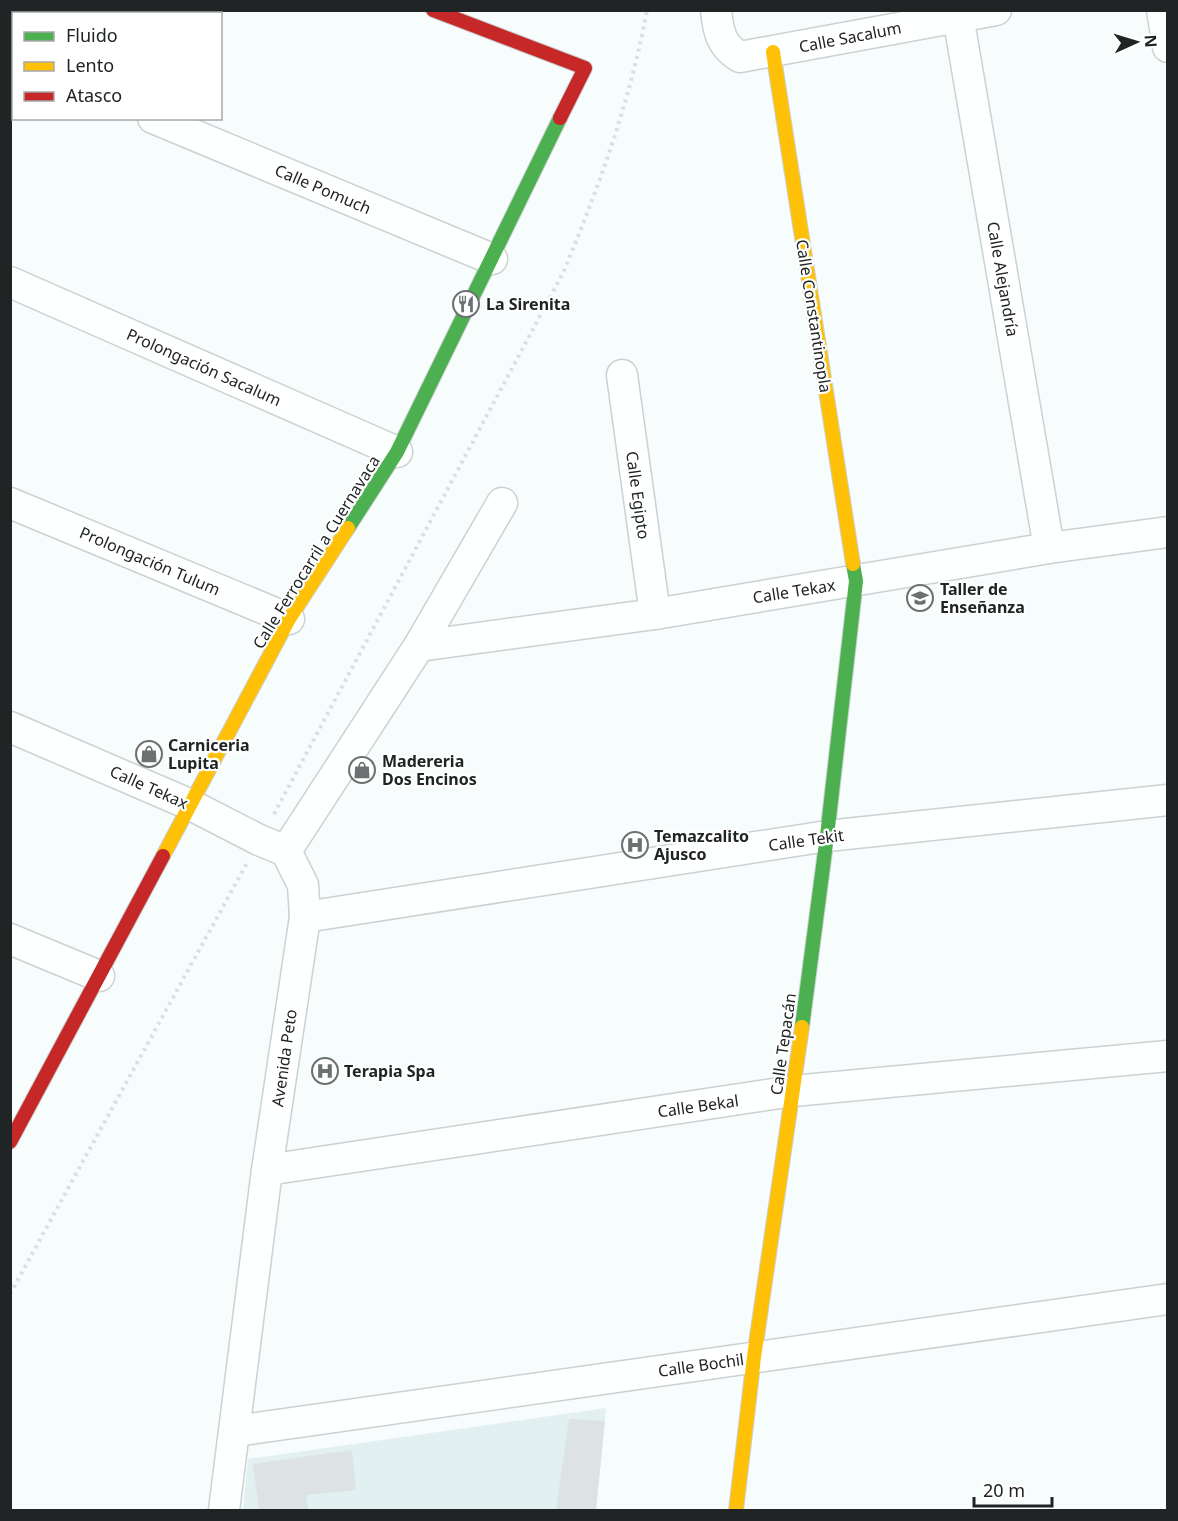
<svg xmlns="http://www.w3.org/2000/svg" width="1178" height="1521" font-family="'Noto Sans',sans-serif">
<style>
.built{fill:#e2f0f1}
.building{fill:#dde2e2}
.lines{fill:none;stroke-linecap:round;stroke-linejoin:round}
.street-casing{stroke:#ccd1d1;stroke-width:33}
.fast-casing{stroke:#ccd1d1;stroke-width:16}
.slow-casing{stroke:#ccd1d1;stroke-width:16}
.jam-casing{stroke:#ccd1d1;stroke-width:16}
.path{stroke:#dddedf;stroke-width:4;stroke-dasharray:3 4.5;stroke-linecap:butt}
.street{stroke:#feffff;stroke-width:30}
.fast{stroke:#4caf50;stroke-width:14}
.slow{stroke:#ffc107;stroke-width:14}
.jam{stroke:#c62828;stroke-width:14}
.labels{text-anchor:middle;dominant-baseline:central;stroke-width:4.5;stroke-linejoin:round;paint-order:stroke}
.street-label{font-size:16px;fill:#202425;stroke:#fff}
.poi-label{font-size:16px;font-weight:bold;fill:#202425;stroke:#fff;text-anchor:start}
</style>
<rect width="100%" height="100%" fill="#f7fcfc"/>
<!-- built -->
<polygon class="built" points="606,1408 596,1510 243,1510 248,1459"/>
<!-- building -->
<g class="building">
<polygon points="569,1419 605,1421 596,1510 556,1510"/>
<polygon points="352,1450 356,1490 306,1495 308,1510 259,1510 253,1464"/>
</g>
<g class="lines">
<defs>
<g id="street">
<path d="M716 10C718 31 721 46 740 57L996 10"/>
<polyline points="957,10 1049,548"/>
<polyline points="1162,10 1168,47"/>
<polyline points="10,59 14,61"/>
<polyline points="153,118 492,259"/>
<polyline points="10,282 397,452"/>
<polyline points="622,375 655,614"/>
<polyline points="10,503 289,619"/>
<polyline points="419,646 655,614 1049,548 1168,532"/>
<polyline points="10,727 191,805 259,840 286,851"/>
<polyline points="305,917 827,836 1168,800"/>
<polyline points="10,939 99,976"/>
<polyline points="267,1170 793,1091 1168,1056"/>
<polyline points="235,1431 1168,1299"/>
<polyline points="224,1510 267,1170 305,917 303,885 286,851 419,646 502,503"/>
</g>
<g id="fast">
<polyline points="348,528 397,452 560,118"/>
<polyline points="802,1027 827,836 856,581 853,564"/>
</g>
<g id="slow">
<polyline points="773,52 853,564"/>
<polyline points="163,856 289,619 348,528"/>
<polyline points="736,1510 754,1357 802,1027"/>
</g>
<g id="jam">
<polyline points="433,10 585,68 560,118"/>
<polyline points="10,1142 163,856"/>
</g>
</defs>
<!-- street casing -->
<use href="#street" class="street-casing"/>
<!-- fast casing -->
<use href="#fast" class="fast-casing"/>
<!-- slow casing -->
<use href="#slow" class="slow-casing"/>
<!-- jam casing -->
<use href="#jam" class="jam-casing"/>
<!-- path -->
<g class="path">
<path d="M274 814 563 273C599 187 630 102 647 10"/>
<polyline points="10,1294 247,863"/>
</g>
<!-- street -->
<use href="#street" class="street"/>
<!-- fast -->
<use href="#fast" class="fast"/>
<!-- slow -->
<use href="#slow" class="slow"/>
<!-- jam -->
<use href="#jam" class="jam"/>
</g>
<!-- icons -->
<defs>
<symbol id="restaurant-ring" viewBox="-11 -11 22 22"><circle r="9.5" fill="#fff" stroke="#6b7070" stroke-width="1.5"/><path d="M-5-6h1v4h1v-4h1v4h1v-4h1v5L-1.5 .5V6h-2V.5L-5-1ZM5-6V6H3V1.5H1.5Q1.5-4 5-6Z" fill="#6b7070"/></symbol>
<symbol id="university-ring" viewBox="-11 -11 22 22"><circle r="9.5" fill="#fff" stroke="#6b7070" stroke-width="1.5"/><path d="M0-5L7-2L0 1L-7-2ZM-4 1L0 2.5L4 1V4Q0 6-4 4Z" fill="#6b7070"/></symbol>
<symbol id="shop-ring" viewBox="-11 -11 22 22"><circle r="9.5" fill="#fff" stroke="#6b7070" stroke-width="1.5"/><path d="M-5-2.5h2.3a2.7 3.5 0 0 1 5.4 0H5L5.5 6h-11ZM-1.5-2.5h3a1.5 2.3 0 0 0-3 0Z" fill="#6b7070"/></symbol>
<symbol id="hospital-ring" viewBox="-11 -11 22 22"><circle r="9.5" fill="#fff" stroke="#6b7070" stroke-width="1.5"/><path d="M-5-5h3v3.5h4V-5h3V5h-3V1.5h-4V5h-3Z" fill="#6b7070"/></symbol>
</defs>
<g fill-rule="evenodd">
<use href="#restaurant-ring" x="451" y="289" width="30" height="30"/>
<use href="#university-ring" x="905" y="583" width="30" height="30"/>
<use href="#shop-ring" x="134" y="739" width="30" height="30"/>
<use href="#shop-ring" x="347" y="755" width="30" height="30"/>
<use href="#hospital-ring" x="620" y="830" width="30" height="30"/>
<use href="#hospital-ring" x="310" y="1056" width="30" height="30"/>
</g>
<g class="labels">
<!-- street labels -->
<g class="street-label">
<text transform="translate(850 37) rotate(-11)">Calle Sacalum</text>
<text transform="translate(323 189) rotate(23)">Calle Pomuch</text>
<text transform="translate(1003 279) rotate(80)">Calle Alejandría</text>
<text transform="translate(814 316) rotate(81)">Calle Constantinopla</text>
<text transform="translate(204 367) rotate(24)">Prolongación Sacalum</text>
<text transform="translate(638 495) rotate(82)">Calle Egipto</text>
<text transform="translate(316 552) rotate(-58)">Calle Ferrocarril a Cuernavaca</text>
<text transform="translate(150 561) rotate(23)">Prolongación Tulum</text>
<text transform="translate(794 591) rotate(-9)">Calle Tekax</text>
<text transform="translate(149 787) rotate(24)">Calle Tekax</text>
<text transform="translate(806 840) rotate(-8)">Calle Tekit</text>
<text transform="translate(783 1044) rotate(-82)">Calle Tepacán</text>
<text transform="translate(284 1058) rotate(-82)">Avenida Peto</text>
<text transform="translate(698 1106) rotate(-8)">Calle Bekal</text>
<text transform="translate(701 1365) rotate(-8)">Calle Bochil</text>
</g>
<!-- poi labels -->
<g class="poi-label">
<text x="486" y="304">La Sirenita</text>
<text x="940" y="589">Taller de<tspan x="940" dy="18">Enseñanza</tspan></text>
<text x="168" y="745">Carniceria<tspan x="168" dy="18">Lupita</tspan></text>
<text x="382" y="761">Madereria<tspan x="382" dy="18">Dos Encinos</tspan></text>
<text x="654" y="836">Temazcalito<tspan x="654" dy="18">Ajusco</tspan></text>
<text x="344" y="1071">Terapia Spa</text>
</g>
</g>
<!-- border -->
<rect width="1178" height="1521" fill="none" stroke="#202425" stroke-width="24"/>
<!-- legend -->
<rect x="12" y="12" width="210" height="108" fill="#ffffff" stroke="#a6a7a8" stroke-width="1.5"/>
<rect x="24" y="32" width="30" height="9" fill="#4caf50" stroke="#a6a7a8" stroke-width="1.5"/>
<text x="66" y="42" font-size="18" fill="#202425">Fluido</text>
<rect x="24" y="62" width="30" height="9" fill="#ffc107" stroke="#a6a7a8" stroke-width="1.5"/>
<text x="66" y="72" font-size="18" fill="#202425">Lento</text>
<rect x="24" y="92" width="30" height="9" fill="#c62828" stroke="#a6a7a8" stroke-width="1.5"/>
<text x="66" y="102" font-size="18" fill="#202425">Atasco</text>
<!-- north arrow -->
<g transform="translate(1136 42) rotate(86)" stroke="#ffffff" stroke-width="4.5" paint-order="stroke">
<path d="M0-4.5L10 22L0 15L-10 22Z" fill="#202425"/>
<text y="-9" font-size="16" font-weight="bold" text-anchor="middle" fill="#202425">N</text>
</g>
<!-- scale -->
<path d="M974 1497v9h78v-9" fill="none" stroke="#202425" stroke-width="3"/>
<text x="983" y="1497" font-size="18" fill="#202425" stroke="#ffffff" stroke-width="4.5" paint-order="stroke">20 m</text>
</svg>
